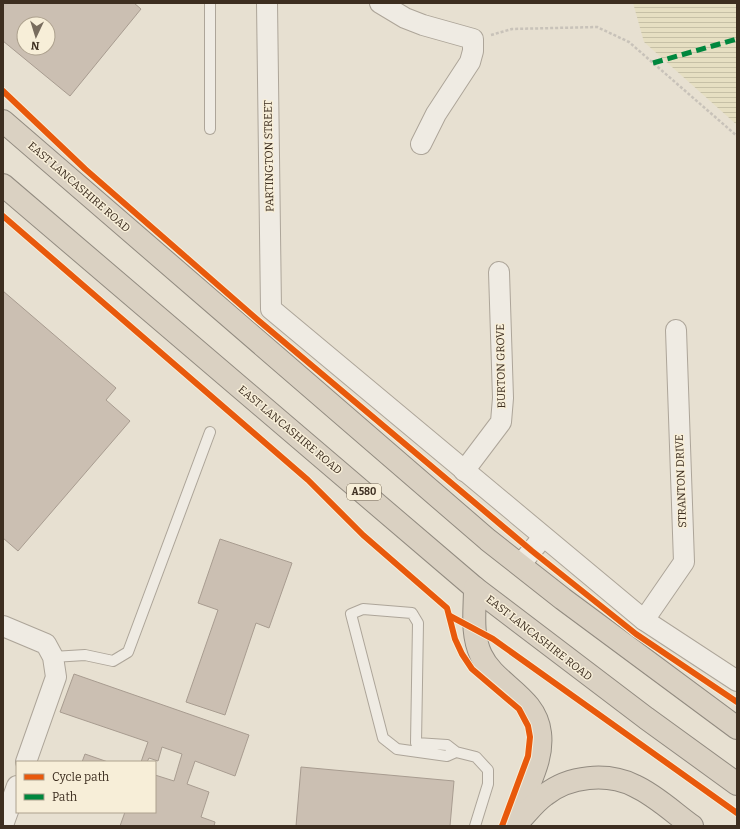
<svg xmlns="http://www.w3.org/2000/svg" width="740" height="829" font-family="Bitter,serif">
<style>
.farmland{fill:url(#farmland-rules)}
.building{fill:#cbbfb2;stroke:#a89c90;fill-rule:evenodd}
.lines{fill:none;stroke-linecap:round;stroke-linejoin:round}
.lane-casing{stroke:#ada599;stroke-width:12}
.street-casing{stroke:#ada599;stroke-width:22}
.highway-casing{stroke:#928b80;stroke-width:24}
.path{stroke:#c8c2b9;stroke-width:2.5;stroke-dasharray:3 2;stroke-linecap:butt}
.lane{stroke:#efebe3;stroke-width:10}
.street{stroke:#efebe3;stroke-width:20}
.highway{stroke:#dad1c2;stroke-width:22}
.quiet{stroke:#00873e;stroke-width:5;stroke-dasharray:10 5;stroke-linecap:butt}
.cycleway-casing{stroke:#f7eed8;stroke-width:8}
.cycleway{stroke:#e8590c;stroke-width:6}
.labels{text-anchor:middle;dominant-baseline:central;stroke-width:3;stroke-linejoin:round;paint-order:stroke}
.shield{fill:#f7eed8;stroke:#756857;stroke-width:1}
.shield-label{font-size:10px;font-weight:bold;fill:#3d2e20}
.street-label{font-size:11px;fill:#3d2e20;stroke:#f7eed8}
</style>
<defs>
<pattern id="farmland-rules" width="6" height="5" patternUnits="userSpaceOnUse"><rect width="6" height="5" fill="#e6dfc2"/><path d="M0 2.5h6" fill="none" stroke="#c6c0a6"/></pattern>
</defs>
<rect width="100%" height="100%" fill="#e7e0d1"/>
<!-- farmland -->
<polygon class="farmland" points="633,3 737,3 737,125 644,42"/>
<!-- building -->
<g class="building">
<path d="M3 3H134L141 9 70 96 3 41ZM24 24H48V48H24Z"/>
<polygon points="3,291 116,388 106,400 130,421 18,551 3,538"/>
<polygon points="220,539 292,563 269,628 256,623 225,715 186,702 218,610 198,603"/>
<polygon points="74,674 249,735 235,776 195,761 187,784 209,792 201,817 215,822 214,826 120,826 125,812 155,812 155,775 174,781 182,754 162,747 158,761 149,758 147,762 141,762 148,742 60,712"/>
<polygon points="85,754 108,762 82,762"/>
<polygon points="301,767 454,781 450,826 296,826"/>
</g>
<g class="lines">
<defs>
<g id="lane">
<polyline points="210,129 210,3"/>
<polyline points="53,657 85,655 113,661 128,652 210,432"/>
<polyline points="456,752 447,745 416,743 418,623 412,613 363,609 351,614 383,738 397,749 447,756 456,752 476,757 488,770 488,784 475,826"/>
</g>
<g id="street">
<polyline points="267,3 271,309 644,620 737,681"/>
<polyline points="380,3 405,18 423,25 473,39 473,51 470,62 436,114 421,144"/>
<polyline points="464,471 501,422 503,398 499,272"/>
<polyline points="520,565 543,537"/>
<polyline points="644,620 684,562 676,330"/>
<polyline points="3,626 46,644 53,657 56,677 26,762"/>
<polyline points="3,825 17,786"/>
</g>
<g id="highway">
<polyline points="3,121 488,540 563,599 737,728"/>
<polyline points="3,185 475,588 646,718 737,784"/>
<path d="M475 588C475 610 471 634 481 655 495 685 536 696 540 733 544 766 521 792 517 823"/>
<path d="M519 821C527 813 535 802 545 795 569 776 607 772 635 786 655 795 674 813 692 826"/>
</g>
</defs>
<!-- lane casing -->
<use href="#lane" class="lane-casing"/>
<!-- street casing -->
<use href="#street" class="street-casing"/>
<!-- highway casing -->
<use href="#highway" class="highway-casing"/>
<!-- path -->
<polyline class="path" points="491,35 512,29 597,27 629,42 737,136"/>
<!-- lane -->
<use href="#lane" class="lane"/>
<!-- street -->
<use href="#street" class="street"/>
<!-- highway -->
<use href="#highway" class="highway"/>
<!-- quiet -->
<polyline class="quiet" points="653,63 737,39"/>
<defs>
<g id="cycleway">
<polyline points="3,91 85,169 259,321 532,551 636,634 737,702"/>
<polyline points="3,216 308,480 363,535 447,608 455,639 462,654 472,669 519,709 528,726 530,737 528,756 502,826"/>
<polyline points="450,616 493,639 737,813"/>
</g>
</defs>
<!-- cycleway casing -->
<use href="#cycleway" class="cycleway-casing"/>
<!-- cycleway -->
<use href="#cycleway" class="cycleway"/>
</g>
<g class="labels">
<!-- shield labels -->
<rect class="shield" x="347" y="484" width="34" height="16" rx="3"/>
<g class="shield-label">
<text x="364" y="492">A580</text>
</g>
<!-- street labels -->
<g class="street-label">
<text transform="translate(269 156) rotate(-91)">PARTINGTON STREET</text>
<text transform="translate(79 187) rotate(41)">EAST LANCASHIRE ROAD</text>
<text transform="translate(501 366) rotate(-91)">BURTON GROVE</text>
<text transform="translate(290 430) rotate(40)">EAST LANCASHIRE ROAD</text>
<text transform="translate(681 481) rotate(-92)">STRANTON DRIVE</text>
<text transform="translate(539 638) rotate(38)">EAST LANCASHIRE ROAD</text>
</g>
</g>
<!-- border -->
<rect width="740" height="829" fill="none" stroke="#3d2e20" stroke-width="8"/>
<!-- legend -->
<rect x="16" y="761" width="140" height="52" fill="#f7eed8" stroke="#ada18e"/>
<rect x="24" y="774" width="20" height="6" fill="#e8590c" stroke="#ada18e"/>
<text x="52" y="781" font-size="12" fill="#3d2e20">Cycle path</text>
<rect x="24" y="794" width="20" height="6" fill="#00873e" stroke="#ada18e"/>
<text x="52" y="801" font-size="12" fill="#3d2e20">Path</text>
<!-- north arrow -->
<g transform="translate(36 36) rotate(184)"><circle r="19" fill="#f7eed8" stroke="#ada18e"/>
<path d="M0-3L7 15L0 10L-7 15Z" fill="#786c5e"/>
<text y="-6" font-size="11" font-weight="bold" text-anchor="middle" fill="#3d2e20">N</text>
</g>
</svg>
